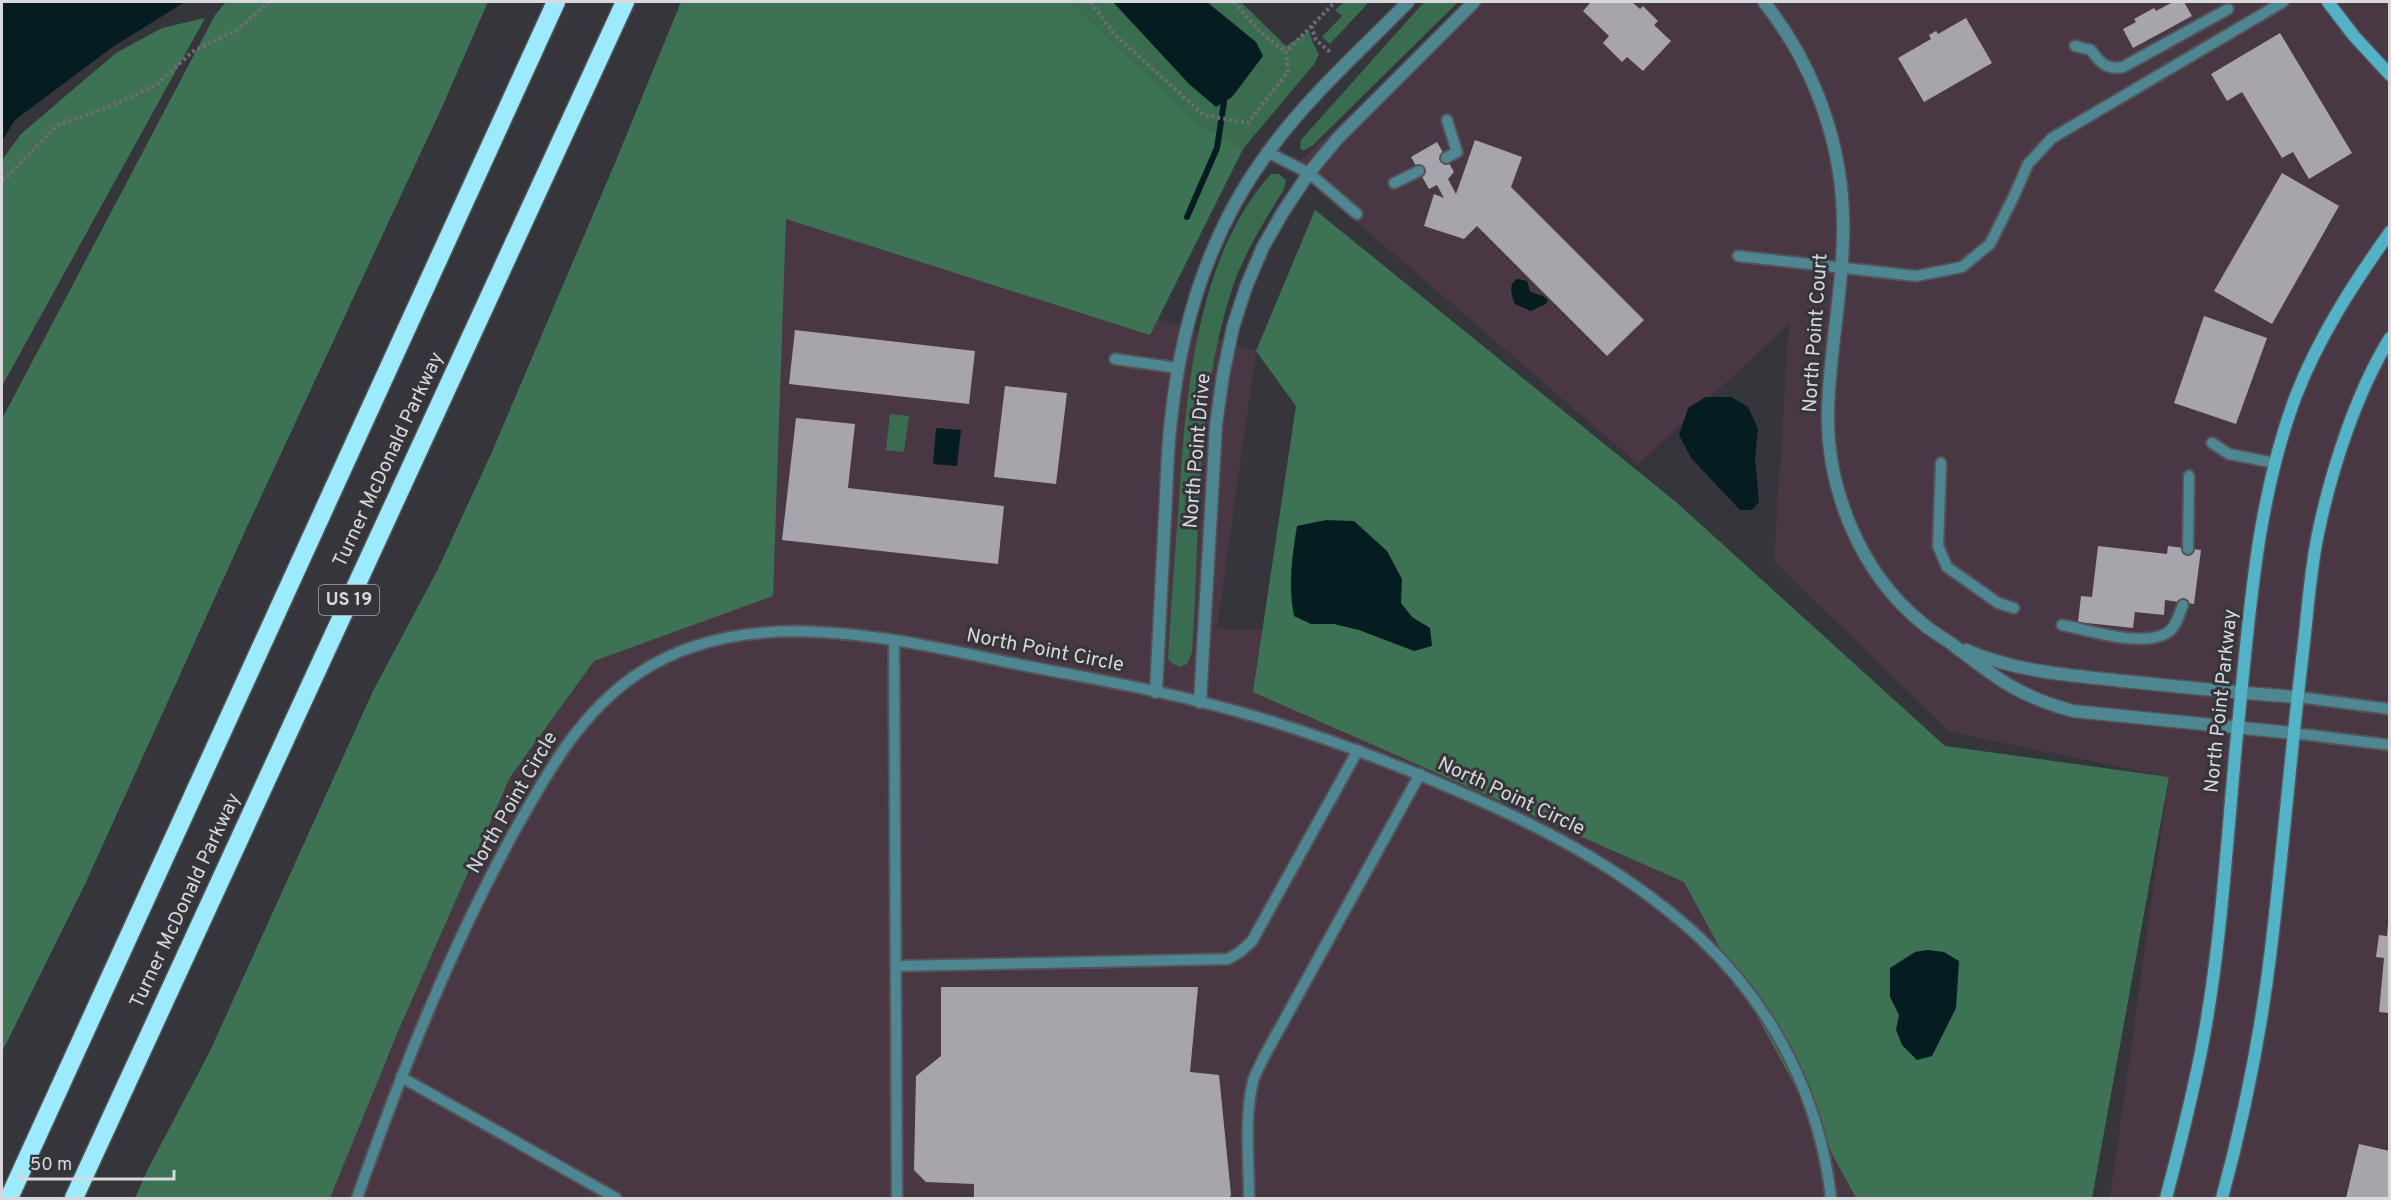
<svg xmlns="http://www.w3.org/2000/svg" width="2391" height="1200" font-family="Overpass,sans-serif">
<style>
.commercial{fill:#493843}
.green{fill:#3a6d4f}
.forest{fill:#3d7354}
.water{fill:#051d20}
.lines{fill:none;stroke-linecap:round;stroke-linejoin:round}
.stream{stroke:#051d20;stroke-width:6}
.building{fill:#a8a4ab}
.lane-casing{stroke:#535358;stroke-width:14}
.street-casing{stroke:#535358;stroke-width:15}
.secondary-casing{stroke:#535358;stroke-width:15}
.highway-casing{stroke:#535358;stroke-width:21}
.path{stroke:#6d6c71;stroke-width:4;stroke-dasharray:3 3;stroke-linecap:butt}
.lane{stroke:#4e8692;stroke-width:10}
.street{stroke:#4e8692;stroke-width:12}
.secondary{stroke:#54b2c6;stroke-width:12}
.highway{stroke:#9bebfd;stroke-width:18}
.labels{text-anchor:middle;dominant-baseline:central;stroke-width:6;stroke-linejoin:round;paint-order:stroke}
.shield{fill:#36353b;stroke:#a8a8ac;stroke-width:1.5}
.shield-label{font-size:18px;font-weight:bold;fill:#d9d9dd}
.street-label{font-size:20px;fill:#d9d9dd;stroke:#36353b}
</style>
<rect width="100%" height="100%" fill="#36353b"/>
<!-- commercial -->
<g class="commercial">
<polygon points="1474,2 2389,2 2389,1198 2110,1198 2169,777 1950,732 1774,562 1789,324 1638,464 1293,167"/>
<polygon points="768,192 1256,351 1217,629 1265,630 1824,953 1904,1198 217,1198"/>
</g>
<!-- green -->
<g class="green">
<polygon points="1071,2 1241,2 1286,46 1309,31 1313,43 1319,54 1315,63 1243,149 1199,124"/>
<polygon points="1344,2 1369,2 1330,44 1322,37 1342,16 1335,10"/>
<polygon points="1424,2 1458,2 1312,146 1303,151 1300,148 1301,140"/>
<path d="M1271 174H1279L1286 180 1284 189C1263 224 1240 259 1229 299 1194 413 1200 536 1192 653L1187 664 1180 667 1173 664 1168 659C1171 606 1175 553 1179 500 1186 393 1196 257 1271 174Z"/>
<polygon points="890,414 909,416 904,452 886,450"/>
</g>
<!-- forest -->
<g class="forest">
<polygon points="226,2 488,2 442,107 246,529 86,882 2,1052 2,419 215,15"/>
<polygon points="681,2 1071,2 1199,124 1243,149 1150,335 786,219 773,596 594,661 510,777 399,1029 330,1198 135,1198 148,1169 210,1051 373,691 438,569 491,454 615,163"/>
<polygon points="205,18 2,386 2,160 21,134 116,53 162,28"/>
<polygon points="1315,210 1676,502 1945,746 2169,777 2092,1198 1856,1198 1684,882 1253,692 1296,406 1256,351"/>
</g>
<!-- water -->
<g class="water">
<polygon points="2,2 185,2 114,46 15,120 2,141"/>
<polygon points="1113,2 1207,2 1256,42 1263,56 1232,97 1216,107 1189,84"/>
<path d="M1518 279 1527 281 1530 291C1536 295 1542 294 1548 300L1546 304 1531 311 1515 304C1511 295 1508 283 1518 279Z"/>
<polygon points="1706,397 1731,397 1748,407 1758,429 1755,458 1759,502 1752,510 1740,510 1691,458 1679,435 1688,408"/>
<polygon points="936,428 961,430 957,466 933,464"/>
<path d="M1326 520 1354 521 1387 551 1402 579 1401 603 1412 617 1430 628 1432 646 1414 651 1359 630 1334 624H1311L1294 616C1288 586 1292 556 1297 526Z"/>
<polygon points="1927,950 1944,952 1959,961 1956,1008 1932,1056 1917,1060 1902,1045 1896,1030 1899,1015 1890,997 1890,968 1915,952"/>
</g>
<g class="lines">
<!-- stream -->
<polyline class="stream" points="1187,217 1217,148 1224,102"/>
</g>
<!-- building -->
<g class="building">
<polygon points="1591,2 1632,2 1640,9 1643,6 1658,21 1654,25 1671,41 1643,71 1627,57 1622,62 1603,43 1609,36 1583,11"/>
<polygon points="2173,2 2184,2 2192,16 2133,48 2123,29 2136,22 2134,19 2154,8 2156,11"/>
<polygon points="1966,18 1992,63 1924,102 1898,58 1931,39 1929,35 1936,31 1938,34"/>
<polygon points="2280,33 2352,153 2309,179 2293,152 2282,158 2242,92 2227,101 2211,74"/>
<polygon points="1475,140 1522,157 1511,187 1644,320 1607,356 1477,226 1464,239 1424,226 1434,194 1444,198 1437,185 1429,189 1411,157 1437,142 1454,172 1448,179 1456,194"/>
<polygon points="2282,173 2339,206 2272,324 2214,291"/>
<polygon points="2204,316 2267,338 2236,424 2174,403"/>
<polygon points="795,330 975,351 969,404 789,384"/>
<polygon points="1005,386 1067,393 1056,484 994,477"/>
<polygon points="796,418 855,424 848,488 1004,506 998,564 782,540"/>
<polygon points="2098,546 2167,554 2168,546 2201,550 2194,604 2165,600 2164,615 2135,612 2133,628 2078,622 2081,596 2092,597"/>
<polygon points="2388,924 2390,924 2390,1013 2379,1012 2384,958 2376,957 2379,935 2387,936"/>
<polygon points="941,987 1198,987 1190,1072 1219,1075 1231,1195 1229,1198 974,1198 974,1184 926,1182 914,1170 916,1076 941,1056"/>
<polygon points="2359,1144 2390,1151 2390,1198 2346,1198"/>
</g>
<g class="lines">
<defs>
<g id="lane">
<path d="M2075 46 2091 50C2100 63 2107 70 2123 67L2228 9"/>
<polyline points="1267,152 1309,173 1357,214"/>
<polyline points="1446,158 1457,152 1447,120"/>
<polyline points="1394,183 1419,171"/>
<polyline points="1738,256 1916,276 1962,267 1990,244 2014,196 2028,164 2052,138 2283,2"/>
<polyline points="1115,359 1178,368"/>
<polyline points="2212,443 2229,454 2275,463"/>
<polyline points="1941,463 1938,546 1947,567 1998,603 2014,608"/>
<polyline points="2188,549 2189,476"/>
<path d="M2062 625C2089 630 2142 648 2167 633 2176 628 2179 614 2183 605"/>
<polyline points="894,641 897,1198"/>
<polyline points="2298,697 2390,709"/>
<polyline points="2293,733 2390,745"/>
<polyline points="896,966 1228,959 1240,952 1252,941 1358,750"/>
<polyline points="401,1077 616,1198"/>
<path d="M357 1198C401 1073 450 949 514 832 547 773 581 711 639 673 749 600 897 640 1017 664 1077 676 1137 686 1197 701 1290 723 1380 757 1467 795 1553 832 1632 875 1701 939 1774 1008 1820 1099 1831 1198"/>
<path d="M1249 1198C1249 1160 1244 1119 1253 1081 1256 1072 1261 1063 1265 1055L1420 774"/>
</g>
<g id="street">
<path d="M1764 2C1808 57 1836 126 1842 197 1848 268 1830 339 1828 410 1826 488 1860 573 1922 623 1931 631 1942 637 1952 644 1996 678 2018 696 2073 711L2293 733"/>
<path d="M1966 650C2016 672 2070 675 2123 681 2181 687 2239 693 2298 697"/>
<path d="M1156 692C1159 633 1162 574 1165 515 1167 483 1167 451 1171 420 1181 323 1210 230 1269 151 1308 97 1362 49 1408 2"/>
<polyline points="1200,702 1216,425 1223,375 1233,327 1246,287 1263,247 1283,212 1309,173 1337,139 1474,2"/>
</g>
<g id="secondary">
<polyline points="2328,2 2354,36 2390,75"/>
<path d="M2166 1198C2180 1145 2194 1091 2204 1036 2222 937 2227 836 2237 735 2249 622 2255 506 2295 398 2318 338 2353 284 2390 232"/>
<path d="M2222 1198C2244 1117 2261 1033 2271 949 2283 850 2291 750 2303 651 2308 610 2310 569 2319 529 2332 468 2357 391 2390 338"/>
</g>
<g id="highway">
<polyline points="9,1198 556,2"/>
<polyline points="74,1198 625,2"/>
</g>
</defs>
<!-- lane casing -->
<use href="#lane" class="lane-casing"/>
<!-- street casing -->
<use href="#street" class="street-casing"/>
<!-- secondary casing -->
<use href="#secondary" class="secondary-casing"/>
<!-- highway casing -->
<use href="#highway" class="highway-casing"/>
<!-- path -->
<g class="path">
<polyline points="1091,2 1115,35 1204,115 1248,123 1288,72 1286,52 1335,2"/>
<polyline points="1234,2 1260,32 1286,52"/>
<polyline points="1311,26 1316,40 1330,52"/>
<polyline points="2,179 5,179 57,125 111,106 156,85 192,52 237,30 269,2"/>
</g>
<!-- lane -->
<use href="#lane" class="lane"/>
<!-- street -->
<use href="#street" class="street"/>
<!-- secondary -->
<use href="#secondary" class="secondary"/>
<!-- highway -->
<use href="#highway" class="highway"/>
</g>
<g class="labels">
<!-- shield labels -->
<rect class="shield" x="319" y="585" width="60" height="30" rx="4.5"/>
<g class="shield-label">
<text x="349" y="600">US 19</text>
</g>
<!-- street labels -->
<g class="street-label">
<text transform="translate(1816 333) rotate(-86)">North Point Court</text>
<text transform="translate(1198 451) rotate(-85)">North Point Drive</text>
<text transform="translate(389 460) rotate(-65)">Turner McDonald Parkway</text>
<text transform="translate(1045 651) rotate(11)">North Point Circle</text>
<text transform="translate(2222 701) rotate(-84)">North Point Parkway</text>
<text transform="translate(1511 797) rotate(25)">North Point Circle</text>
<text transform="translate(513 803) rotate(-60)">North Point Circle</text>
<text transform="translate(186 901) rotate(-65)">Turner McDonald Parkway</text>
</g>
</g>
<!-- border -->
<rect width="2391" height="1200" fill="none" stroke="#d9d9dd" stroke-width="6"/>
<!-- scale -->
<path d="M21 1170v9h153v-9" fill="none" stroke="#d9d9dd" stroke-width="3"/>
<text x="30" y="1170" font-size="18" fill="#d9d9dd" stroke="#36353b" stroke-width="4.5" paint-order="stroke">50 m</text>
</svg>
